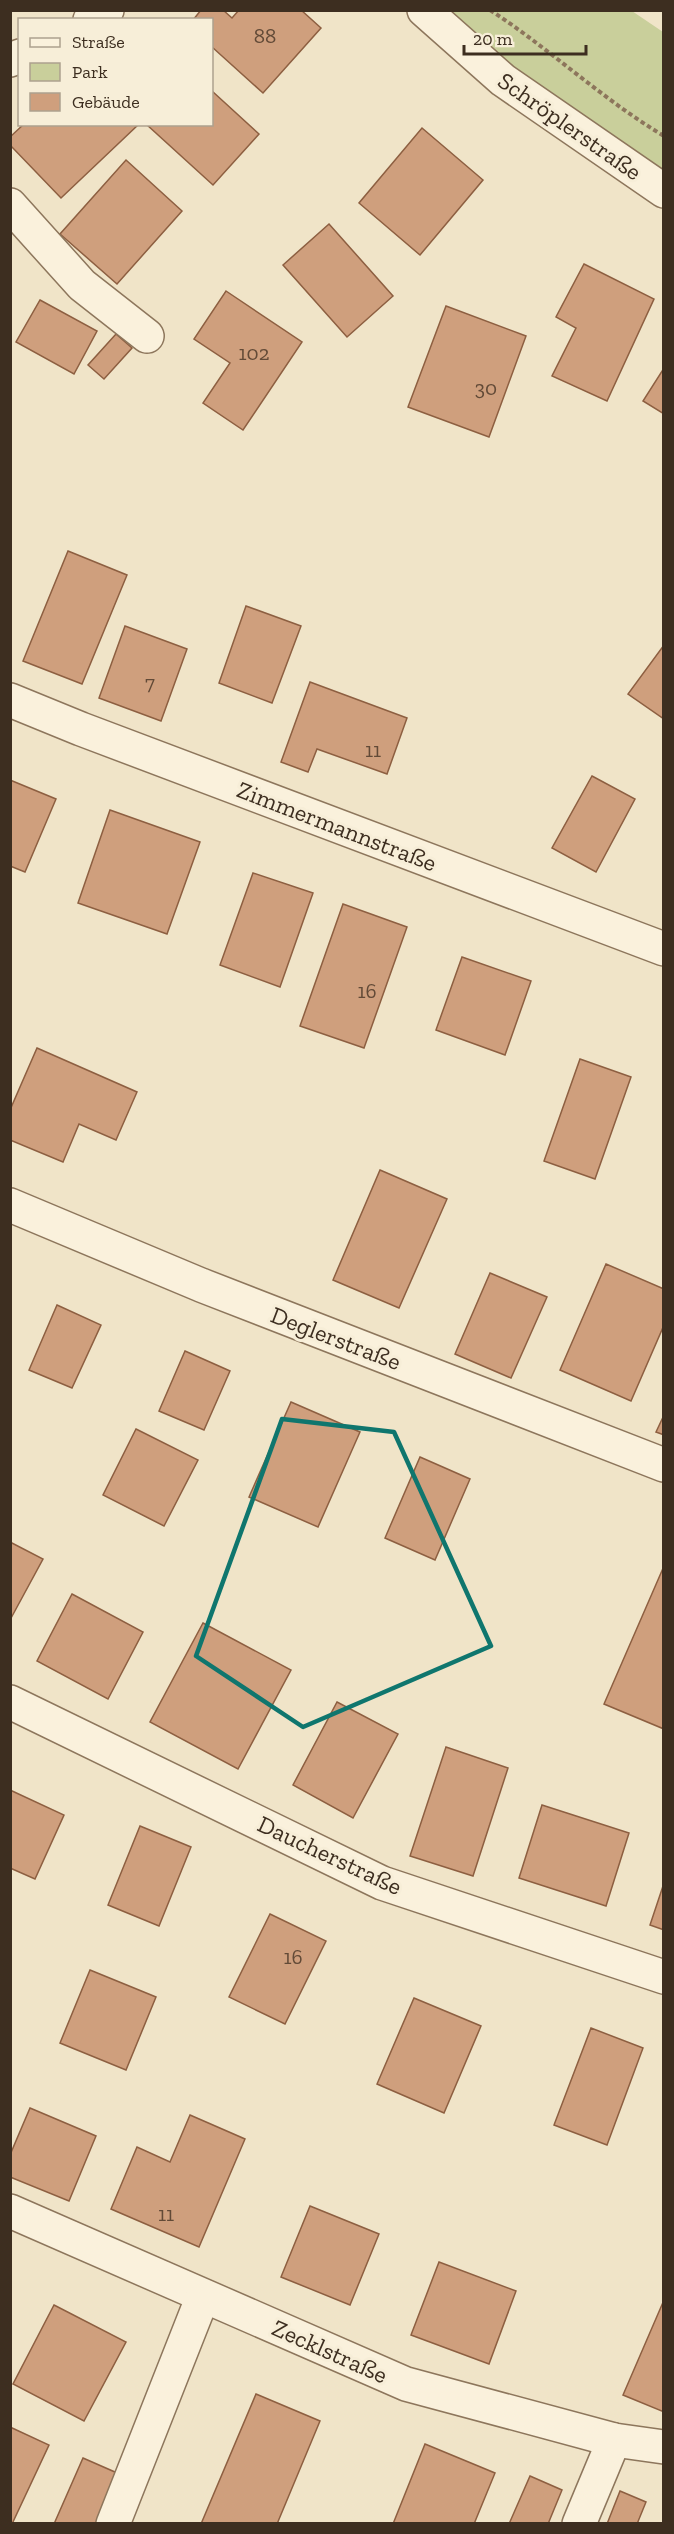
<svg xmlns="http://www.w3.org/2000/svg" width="674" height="2534" font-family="'Zilla Slab',serif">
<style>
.green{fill:#c9cf9b}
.building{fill:#cf9f7d;stroke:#8d5f41;stroke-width:1.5}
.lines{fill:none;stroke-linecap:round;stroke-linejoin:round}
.minor-casing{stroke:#8d765c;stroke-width:36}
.path{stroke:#8d765c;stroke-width:4;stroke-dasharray:4.5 3;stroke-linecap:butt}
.minor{stroke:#faf1dc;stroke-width:33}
.marked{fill:none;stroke:#0f766e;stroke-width:4.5;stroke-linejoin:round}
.labels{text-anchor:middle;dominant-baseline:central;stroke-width:6;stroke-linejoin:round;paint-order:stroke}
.number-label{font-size:21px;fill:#624a37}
.street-label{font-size:24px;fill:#3d2e20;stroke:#f7eed8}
</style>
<rect width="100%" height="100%" fill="#f0e4c8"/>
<!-- green -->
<polygon class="green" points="451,11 632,11 663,32 663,179 510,72"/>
<!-- building -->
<g class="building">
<polygon points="201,10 223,10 232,18 239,10 301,10 321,28 263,93 212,47 212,20 193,20"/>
<polygon points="212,91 259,134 213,185 146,124 212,124"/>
<polygon points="24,124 139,124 61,198 10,145 10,137"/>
<polygon points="422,128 483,180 420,255 359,203"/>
<polygon points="126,160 182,211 117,284 60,234"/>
<polygon points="329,224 393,296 347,337 283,265"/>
<polygon points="584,264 654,299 607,401 552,376 576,328 556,317"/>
<polygon points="226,291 302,342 243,430 203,403 230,363 194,339"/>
<polygon points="40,300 97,331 74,374 16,342"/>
<polygon points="446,306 526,336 489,437 408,407"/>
<polygon points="116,334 132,348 104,379 88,365"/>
<polygon points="664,368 664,414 643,401"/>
<polygon points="68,551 127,575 82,684 23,661"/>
<polygon points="246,606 301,626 272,703 219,683"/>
<polygon points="125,626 187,649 161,721 99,698"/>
<polygon points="664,645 664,719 628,694"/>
<polygon points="310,682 407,718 387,774 317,749 308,772 281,762"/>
<polygon points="592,776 635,799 596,872 552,848"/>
<polygon points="10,780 56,799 25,872 10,866"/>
<polygon points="110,810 200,842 167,934 78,903"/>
<polygon points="253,873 313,893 280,987 220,965"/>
<polygon points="343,904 407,927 364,1048 300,1026"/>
<polygon points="462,957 531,981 505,1055 436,1030"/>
<polygon points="37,1048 137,1092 116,1140 79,1124 63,1162 10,1140 10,1110"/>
<polygon points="580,1059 631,1077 595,1179 544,1161"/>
<polygon points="380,1170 447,1199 399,1308 333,1280"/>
<polygon points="606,1264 664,1289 664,1325 631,1401 560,1370"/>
<polygon points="490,1273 547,1297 511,1378 455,1354"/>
<polygon points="57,1305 101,1325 72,1388 29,1370"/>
<polygon points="185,1351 230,1371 204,1430 159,1411"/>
<polygon points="291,1402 360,1432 318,1527 249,1497"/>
<polygon points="664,1415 664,1435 656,1432"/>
<polygon points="136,1429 198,1460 164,1526 103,1495"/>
<polygon points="420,1457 470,1479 435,1560 385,1538"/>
<polygon points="10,1542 43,1559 10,1620"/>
<polygon points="664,1566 664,1729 604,1704"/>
<polygon points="72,1594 143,1632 108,1699 37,1661"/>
<polygon points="203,1623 291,1670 238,1769 150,1722"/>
<polygon points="337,1702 398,1734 353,1818 293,1785"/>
<polygon points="446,1747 508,1768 473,1876 410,1856"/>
<polygon points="10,1790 64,1815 35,1879 10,1868"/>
<polygon points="542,1805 629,1833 606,1906 519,1878"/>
<polygon points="140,1826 191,1847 159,1926 108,1905"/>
<polygon points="664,1883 664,1930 650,1925"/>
<polygon points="270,1914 326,1941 285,2024 229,1997"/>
<polygon points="90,1970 156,1997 126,2070 60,2043"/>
<polygon points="414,1998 481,2026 444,2113 377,2084"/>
<polygon points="591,2028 643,2048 607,2145 554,2125"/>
<polygon points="30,2108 96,2136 69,2201 10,2177 10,2155"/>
<polygon points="190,2115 245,2139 199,2247 111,2209 137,2147 170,2162"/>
<polygon points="310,2206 379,2234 350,2305 281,2277"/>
<polygon points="439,2262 516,2291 489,2364 411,2335"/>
<polygon points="664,2300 664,2412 623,2395"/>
<polygon points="54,2305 126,2342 84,2421 13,2384"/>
<polygon points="256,2394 320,2421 277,2524 201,2524"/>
<polygon points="10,2427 49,2445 12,2524 10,2524"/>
<polygon points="425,2444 495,2473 474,2524 393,2524"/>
<polygon points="83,2458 124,2476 103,2524 54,2524"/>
<polygon points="530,2476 562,2490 548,2524 509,2524"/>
<polygon points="620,2491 646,2502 637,2524 607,2524"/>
</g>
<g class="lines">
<defs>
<g id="minor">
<polyline points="424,10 503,80 664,191"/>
<polyline points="90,20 107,10"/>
<polyline points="10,60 20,56"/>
<polyline points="10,205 82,285 147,336"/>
<polyline points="10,700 81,729 664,949"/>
<polyline points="10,1205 201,1285 664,1465"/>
<polyline points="10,1702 382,1883 664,1977"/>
<polyline points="10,2211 406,2384 614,2440 664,2447"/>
<polyline points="113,2524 203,2296"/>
<polyline points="579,2524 614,2440"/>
</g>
</defs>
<!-- minor casing -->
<use href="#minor" class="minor-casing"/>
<!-- path -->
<path class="path" d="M490 10C550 49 602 99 664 136"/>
<!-- minor -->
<use href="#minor" class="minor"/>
</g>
<!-- marked area -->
<path class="marked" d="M282 1419 394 1432 491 1646 303 1727 196 1656Z"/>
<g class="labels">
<!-- number labels -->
<g class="number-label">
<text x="265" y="35">88</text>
<text x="254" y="352">102</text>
<text x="486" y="387">30</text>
<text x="150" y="682">7</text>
<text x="373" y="749">11</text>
<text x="367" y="990">16</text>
<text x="293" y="1956">16</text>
<text x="166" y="2213">11</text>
</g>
<!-- street labels -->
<g class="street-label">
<text transform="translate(570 126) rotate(35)">Schröplerstraße</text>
<text transform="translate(337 826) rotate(21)">Zimmermannstraße</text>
<text transform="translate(336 1338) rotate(21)">Deglerstraße</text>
<text transform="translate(330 1855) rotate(25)">Daucherstraße</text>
<text transform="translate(330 2351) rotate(24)">Zecklstraße</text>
</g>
</g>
<!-- border -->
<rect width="674" height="2534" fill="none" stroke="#3d2e20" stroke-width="24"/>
<!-- legend -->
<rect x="18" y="18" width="195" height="108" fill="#f7eed8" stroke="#ada18e" stroke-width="1.5"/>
<rect x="30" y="38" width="30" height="9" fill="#faf1dc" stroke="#ada18e" stroke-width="1.5"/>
<text x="72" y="48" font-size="18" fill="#3d2e20">Straße</text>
<rect x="30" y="63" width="30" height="18" fill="#c9cf9b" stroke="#ada18e" stroke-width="1.5"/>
<text x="72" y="78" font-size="18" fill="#3d2e20">Park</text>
<rect x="30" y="93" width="30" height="18" fill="#cf9f7d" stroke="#ada18e" stroke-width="1.5"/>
<text x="72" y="108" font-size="18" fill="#3d2e20">Gebäude</text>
<!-- scale -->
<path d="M464 45v9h122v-9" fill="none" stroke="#3d2e20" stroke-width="3"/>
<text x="473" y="45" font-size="18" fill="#3d2e20" stroke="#f7eed8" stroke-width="4.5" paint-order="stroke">20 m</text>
</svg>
